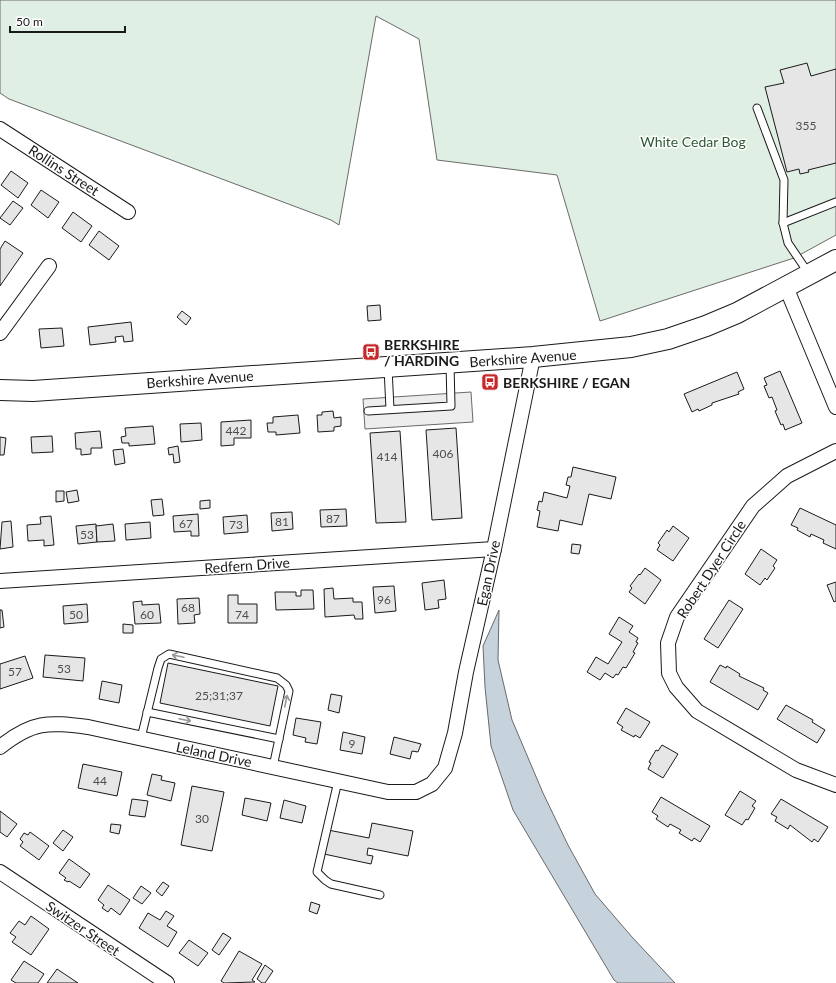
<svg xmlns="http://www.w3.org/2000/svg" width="836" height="983" font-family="Lato,sans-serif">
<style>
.green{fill:#e0efe3;stroke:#6a6a6a}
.parking{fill:#ededed;stroke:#6a6a6a}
.water{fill:#c6d2dc;stroke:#6a6a6a}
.building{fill:#e6e6e6;stroke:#1a1a1a}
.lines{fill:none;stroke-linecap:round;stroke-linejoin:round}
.service-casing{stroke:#1a1a1a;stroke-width:9}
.minor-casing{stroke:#1a1a1a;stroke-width:16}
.secondary-casing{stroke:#1a1a1a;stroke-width:22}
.service{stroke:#fff;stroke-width:7}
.minor{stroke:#fff;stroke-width:14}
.secondary{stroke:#fff;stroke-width:20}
.oneway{stroke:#989898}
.labels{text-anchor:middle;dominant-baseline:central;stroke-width:3;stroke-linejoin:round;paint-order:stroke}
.number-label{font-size:12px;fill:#4d4d4d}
.park-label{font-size:14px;fill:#2b5a34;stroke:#fff}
.street-label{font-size:14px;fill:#1a1a1a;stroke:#fff}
.poi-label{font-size:14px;font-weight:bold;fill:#1a1a1a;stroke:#fff;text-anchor:start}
</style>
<rect width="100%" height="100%" fill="#fff"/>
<!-- green -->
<polygon class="green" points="0,0 836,0 836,235 794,258 600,321 557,175 437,160 419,39 376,16 339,225 331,220 9,99 0,93"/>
<!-- parking -->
<polygon class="parking" points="471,392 473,422 365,429 363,399"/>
<!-- water -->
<polygon class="water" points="499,610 498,660 512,720 543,793 568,845 595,894 632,937 675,983 618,983 614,980 513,810 491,746 485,687 483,646"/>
<!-- building -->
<g class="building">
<polygon points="807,63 811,76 836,69 836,163 808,170 809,172 800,174 799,169 787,172 765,87 784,83 780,70"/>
<polygon points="11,171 28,183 18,198 1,185"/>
<polygon points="41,190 59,202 48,218 31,205"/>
<polygon points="13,201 23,208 10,225 0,218"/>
<polygon points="73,212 92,226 81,242 62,228"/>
<polygon points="99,231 119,246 109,260 89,245"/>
<polygon points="5,241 23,253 0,286 0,249"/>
<polygon points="380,305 381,320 368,321 367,306"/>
<polygon points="182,311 191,318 186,325 177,317"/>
<polygon points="131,322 133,341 124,342 123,336 115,337 116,342 90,345 88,327"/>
<polygon points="62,328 64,346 41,348 39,329"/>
<polygon points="780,371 802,423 785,430 783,424 781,425 775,411 777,410 772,397 769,398 764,386 767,385 764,378"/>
<polygon points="737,372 744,389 738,392 739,394 712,403 712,405 699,411 698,409 692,412 684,394"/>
<polygon points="333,411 334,418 341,417 341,426 334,427 334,431 318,432 317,415 322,415 322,412"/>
<polygon points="298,415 300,433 276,435 276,432 268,432 267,423 273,423 273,417"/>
<polygon points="251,420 251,438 234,438 234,445 221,446 221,422"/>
<polygon points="201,423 202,440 181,442 180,424"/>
<polygon points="153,426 155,444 129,446 129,443 122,443 121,437 126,436 125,428"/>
<polygon points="456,428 462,518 432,520 426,430"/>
<polygon points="100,431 102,448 91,448 91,454 81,455 81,449 76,449 75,433"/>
<polygon points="400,431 406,522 376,523 370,433"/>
<polygon points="52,436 53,452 32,453 31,437"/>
<polygon points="0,437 6,438 4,455 0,455"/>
<polygon points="178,446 180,462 174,463 173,454 169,455 168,448"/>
<polygon points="123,449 125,463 115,465 113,450"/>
<polygon points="573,467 616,477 611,499 589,494 582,525 560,520 558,531 537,527 540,511 537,510 539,501 542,502 544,492 567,498 570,486 566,485 568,477 571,477"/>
<polygon points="77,490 79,501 68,503 66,492"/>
<polygon points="56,491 64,491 64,501 56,502"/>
<polygon points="162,499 164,515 153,516 151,500"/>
<polygon points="210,500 210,508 200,509 200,501"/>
<polygon points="800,508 836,525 836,549 823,543 824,540 811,534 810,537 797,530 798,528 791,525"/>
<polygon points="346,509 347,526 321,527 320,510"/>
<polygon points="292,512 293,529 272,531 271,513"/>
<polygon points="198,514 199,536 191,536 191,531 174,532 173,516"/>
<polygon points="247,515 248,532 224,534 223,517"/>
<polygon points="51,516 54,545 44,546 44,540 28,541 27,525 41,524 40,517"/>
<polygon points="11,521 13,547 0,549 2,522"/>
<polygon points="150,522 151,538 126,540 125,524"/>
<polygon points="96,524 97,542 78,544 76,526"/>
<polygon points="113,524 115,541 97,542 96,526"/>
<polygon points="673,526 689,538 673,561 657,550 660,545 658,543 667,530 669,532"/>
<polygon points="572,544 581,545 579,554 571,553"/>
<polygon points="761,549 777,560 773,566 775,568 767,580 765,578 760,585 745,574"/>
<polygon points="645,568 661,580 645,604 629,592 632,588 630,586 639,574 640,575"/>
<polygon points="444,580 446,599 438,600 439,608 425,610 422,583"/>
<polygon points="836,582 836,601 834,602 827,585"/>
<polygon points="394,586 396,611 375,613 373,587"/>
<polygon points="333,588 334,599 353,598 353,602 362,602 363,619 355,619 354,615 325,617 324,589"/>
<polygon points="301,590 313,590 314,609 276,610 275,592 296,592 296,596 301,596"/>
<polygon points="228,595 238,595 238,604 257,604 257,623 228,623"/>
<polygon points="199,598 200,614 194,615 195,623 178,624 177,599"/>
<polygon points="729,600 743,609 718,648 704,639"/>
<polygon points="142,601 142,605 159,604 161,623 135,624 133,602"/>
<polygon points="87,604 88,622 64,624 63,606"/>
<polygon points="0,610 2,610 4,627 0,628"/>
<polygon points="619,617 633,626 629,632 638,638 636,642 638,643 633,652 635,653 626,668 623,667 618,675 616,674 613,678 605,673 600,680 587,672 596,657 608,664 622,642 609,634"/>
<polygon points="123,624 133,625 133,633 123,633"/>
<polygon points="45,655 85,658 83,681 43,677"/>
<polygon points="25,656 33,678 0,689 0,664"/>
<polygon points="168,663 278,686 270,726 160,703"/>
<polygon points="720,665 726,668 727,666 740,674 739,676 764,688 763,690 768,693 758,710 710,682"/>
<polygon points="102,681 122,685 119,703 99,699"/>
<polygon points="331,694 342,696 339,713 328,710"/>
<polygon points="786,705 813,720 812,722 825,730 817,743 777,719"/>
<polygon points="626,708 650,722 640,738 635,735 634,737 621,730 623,727 617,723"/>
<polygon points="296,718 321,722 317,744 305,742 306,738 293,735"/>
<polygon points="343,732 365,737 362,754 340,750"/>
<polygon points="394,737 421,744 418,752 412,751 410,759 390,754"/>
<polygon points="662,745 678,754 663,778 648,769 651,763 649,762 656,750 658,751"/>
<polygon points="83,764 122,772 117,796 78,788"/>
<polygon points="152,774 162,776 161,780 175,783 171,801 147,795"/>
<polygon points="192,786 224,792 212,851 181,845"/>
<polygon points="740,791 756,801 752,806 755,808 748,820 746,819 742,825 725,815"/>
<polygon points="661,797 710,826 700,842 694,838 692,841 679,833 681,830 670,824 668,827 656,819 658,816 652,812"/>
<polygon points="245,798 271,803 267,821 242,815"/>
<polygon points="132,799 148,801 145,817 129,815"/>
<polygon points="781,799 828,827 818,842 814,839 812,842 790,825 788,829 775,821 777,817 771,814"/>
<polygon points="284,800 306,806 302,823 280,818"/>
<polygon points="0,811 17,824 7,837 0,832"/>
<polygon points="372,823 413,831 408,856 368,848 367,855 373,856 371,864 324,854 328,830 369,838"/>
<polygon points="111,824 121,825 119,834 110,832"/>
<polygon points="63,830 73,837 63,851 53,843"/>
<polygon points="30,832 49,846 39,860 20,846 23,842 20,839 24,833 28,835"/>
<polygon points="69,859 90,874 80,888 69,881 68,882 64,880 66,878 59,873"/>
<polygon points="163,882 169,886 162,896 156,891"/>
<polygon points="108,885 130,900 120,915 111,908 108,912 102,908 104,905 98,900"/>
<polygon points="141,886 151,893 142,904 133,898"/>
<polygon points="311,902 320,905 317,914 309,911"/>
<polygon points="166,911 174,916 167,926 177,932 168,947 139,928 148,913 160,920"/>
<polygon points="31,916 49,929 31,955 12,942 16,937 10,933 19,921 25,925"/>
<polygon points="223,933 231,938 219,955 212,950"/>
<polygon points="189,940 208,953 198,966 179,953"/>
<polygon points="239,951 262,964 252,980 255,982 224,983 221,981"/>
<polygon points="24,961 44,974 38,983 16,983 11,980"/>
<polygon points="265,965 273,971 265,983 262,983 257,979"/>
<polygon points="57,969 78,983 47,983"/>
</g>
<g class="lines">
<defs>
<g id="service">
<polyline points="757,108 784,180 783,223"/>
<polyline points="809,274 788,243 783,223 836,202"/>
<polyline points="388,368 390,409"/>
<polyline points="368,411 451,406 450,363"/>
<polyline points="147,712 279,739"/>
<polyline points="141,738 158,668 161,659 169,654 277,678 286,685 289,691 273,767"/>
<polyline points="338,781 317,872 325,880 331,884 380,895"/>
</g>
<g id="minor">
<polyline points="0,129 128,212"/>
<polyline points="786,287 836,407"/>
<polyline points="0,333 49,266"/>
<polyline points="836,451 787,476 753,506 677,617 668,643 669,673 676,687 697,711 796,770 836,785"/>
<polyline points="0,581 494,549"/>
<path d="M0 747C33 721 47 722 88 727L388 792H416L432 784 445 768 455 733 466 672 494 549 533 357"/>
<polyline points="0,872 167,983"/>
</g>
<polyline id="secondary" points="0,390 33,391 533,357 631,347 668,339 706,326 737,313 836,260"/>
</defs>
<!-- service casing -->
<use href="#service" class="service-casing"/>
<!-- minor casing -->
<use href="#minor" class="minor-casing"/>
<!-- secondary casing -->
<use href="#secondary" class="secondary-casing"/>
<!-- service -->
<use href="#service" class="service"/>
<!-- minor -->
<use href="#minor" class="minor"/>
<!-- secondary -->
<use href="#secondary" class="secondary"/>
</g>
<!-- one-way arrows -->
<defs><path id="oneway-shaft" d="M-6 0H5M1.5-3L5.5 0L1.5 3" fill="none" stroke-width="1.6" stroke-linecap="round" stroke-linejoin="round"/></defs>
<g class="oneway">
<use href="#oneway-shaft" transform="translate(178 656) rotate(-168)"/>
<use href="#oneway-shaft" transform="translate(286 701) rotate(-78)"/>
<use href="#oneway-shaft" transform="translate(185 720) rotate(12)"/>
</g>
<!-- icons -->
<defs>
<symbol id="bus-square" viewBox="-11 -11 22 22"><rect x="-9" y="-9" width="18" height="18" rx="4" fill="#c62828" stroke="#fff"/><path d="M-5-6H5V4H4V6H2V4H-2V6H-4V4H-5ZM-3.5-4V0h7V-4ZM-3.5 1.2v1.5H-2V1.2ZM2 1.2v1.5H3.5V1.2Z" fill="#fff"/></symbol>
</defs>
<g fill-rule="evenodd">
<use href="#bus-square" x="361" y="342" width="20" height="20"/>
<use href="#bus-square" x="480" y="372" width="20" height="20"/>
</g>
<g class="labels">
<!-- number labels -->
<g class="number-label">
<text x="806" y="125">355</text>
<text x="236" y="430">442</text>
<text x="443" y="453">406</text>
<text x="387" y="456">414</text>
<text x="333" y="518">87</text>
<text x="282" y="521">81</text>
<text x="186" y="523">67</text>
<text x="236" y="524">73</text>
<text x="87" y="534">53</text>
<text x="384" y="599">96</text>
<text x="188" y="607">68</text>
<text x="76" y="614">50</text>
<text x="147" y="614">60</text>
<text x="242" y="614">74</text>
<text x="64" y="668">53</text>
<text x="15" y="671">57</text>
<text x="219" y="695">25;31;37</text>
<text x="352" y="743">9</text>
<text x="100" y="780">44</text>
<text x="202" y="818">30</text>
</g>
<!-- park labels -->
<g class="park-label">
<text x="693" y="141">White Cedar Bog</text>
</g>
<!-- street labels -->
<g class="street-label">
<text transform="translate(64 170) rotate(33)">Rollins Street</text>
<text transform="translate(523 358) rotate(-4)">Berkshire Avenue</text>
<text transform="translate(200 379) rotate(-4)">Berkshire Avenue</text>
<text transform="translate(247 565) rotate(-4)">Redfern Drive</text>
<text transform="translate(711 569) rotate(-57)">Robert Dyer Circle</text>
<text transform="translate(488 573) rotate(-78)">Egan Drive</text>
<text transform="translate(214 754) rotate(12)">Leland Drive</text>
<text transform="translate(83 928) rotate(34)">Switzer Street</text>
</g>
<!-- poi labels -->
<g class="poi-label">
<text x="384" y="344">BERKSHIRE<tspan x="384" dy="16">/ HARDING</tspan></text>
<text x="503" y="382">BERKSHIRE / EGAN</text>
</g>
</g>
<!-- scale -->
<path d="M10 26v6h115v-6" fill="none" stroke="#1a1a1a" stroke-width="2"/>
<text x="16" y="26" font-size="12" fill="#1a1a1a" stroke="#ffffff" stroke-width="3" paint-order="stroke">50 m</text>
</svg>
